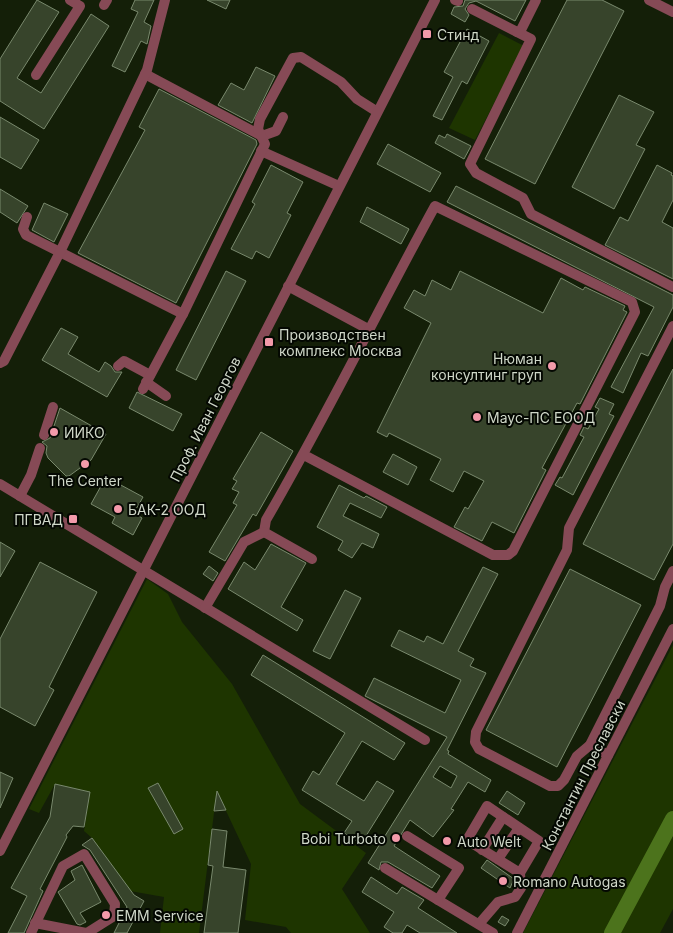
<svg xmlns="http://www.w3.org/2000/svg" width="673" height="933" font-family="Inter,sans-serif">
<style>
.green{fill:#1e3500}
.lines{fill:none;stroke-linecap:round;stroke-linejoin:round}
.river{stroke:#4c731c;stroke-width:16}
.building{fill:#37442b;stroke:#79896d;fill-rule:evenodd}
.minor{stroke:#864a56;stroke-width:10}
.poi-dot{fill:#f39aaa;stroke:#040802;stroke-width:2}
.labels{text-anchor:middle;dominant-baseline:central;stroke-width:4;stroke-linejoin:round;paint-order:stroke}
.poi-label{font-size:14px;fill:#cfd7c8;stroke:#040802;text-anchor:start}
.street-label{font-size:14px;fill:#cfd7c8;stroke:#040802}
</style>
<rect width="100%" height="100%" fill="#141f08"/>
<!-- green -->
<g class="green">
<polygon points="499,33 524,46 475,140 449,128"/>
<polygon points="147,579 168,594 182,622 232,684 300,804 366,853 342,889 370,933 291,933 286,927 245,920 251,864 219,796 216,797 199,933 160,933 164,897 130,891 92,838 84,831 90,792 55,784 39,813 29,809"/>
<polygon points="673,645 673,909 660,933 523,933"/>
</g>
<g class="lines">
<!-- river -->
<polyline class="river" points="612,933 673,819"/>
</g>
<!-- building -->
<g class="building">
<polygon points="37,0 59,12 17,78 41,93 91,14 109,26 44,129 0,101 0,59"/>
<polygon points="135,0 154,0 144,22 151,26 147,44 141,41 125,72 112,66 138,12 131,9"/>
<polygon points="207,0 230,0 226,9"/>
<polygon points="465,0 526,0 515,21 476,1 469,3 465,9 469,15 465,22 451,14 454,7 463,6"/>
<polygon points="567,0 602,0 624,11 535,184 485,159"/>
<polygon points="467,29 489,41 467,84 462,81 442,120 433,116 453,77 444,72"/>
<polygon points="256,67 275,76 252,123 218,105 231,83 244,90"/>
<polygon points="159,89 256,140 257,144 176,303 78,253 145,130 139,127"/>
<polygon points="619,95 654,112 636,145 645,149 614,209 572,187"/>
<polygon points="0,117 39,140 21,169 0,157"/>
<polygon points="447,134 471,146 464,159 435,143 439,135 445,138"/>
<polygon points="388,144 441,173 430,192 377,164"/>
<polygon points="271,165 303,182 287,213 291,215 269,258 256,251 252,259 231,249 255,204 252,202"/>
<polygon points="657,165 672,173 671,175 673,176 673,200 662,222 673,228 673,279 605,245 620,217 628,221"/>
<polygon points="456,186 673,295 673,307 648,356 641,353 623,393 611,387 654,307 447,202"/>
<polygon points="0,189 28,206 17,223 0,212"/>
<polygon points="44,203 68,214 54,242 32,230"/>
<polygon points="367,207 409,229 401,244 360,222"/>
<polygon points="226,271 246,281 196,380 176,370"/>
<polygon points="460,271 543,313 561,278 583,290 585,287 625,306 623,310 627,312 580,404 577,403 542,468 546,470 514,533 492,522 482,541 454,527 465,507 468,509 484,481 464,471 453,492 430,480 441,459 389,433 387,437 377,432 431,323 404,308 414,290 425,296 432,280 451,290"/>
<polygon points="61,328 78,337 68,354 99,372 105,362 111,366 115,372 122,372 107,397 42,360"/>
<polygon points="673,369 673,544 654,580 583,544"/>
<polygon points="137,392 182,414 173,431 129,408"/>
<polygon points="600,398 614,404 609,414 614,416 573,495 555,485 560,477 562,478 584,437 580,435 584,427 588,429 599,409 595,407"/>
<polygon points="60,408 106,434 91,460 69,476 66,476 48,458 46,453 47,446 42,442 50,438"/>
<polygon points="261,432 293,451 256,516 253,514 225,561 209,552 237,505 233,503 239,492 232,489 237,481 233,479"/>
<polygon points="393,454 417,467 408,485 383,472"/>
<polygon points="106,477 143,497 134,513 142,518 133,535 112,523 115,517 91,504"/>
<polygon points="339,485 364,498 366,496 387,507 381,518 350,503 343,516 379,534 373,548 362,543 352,558 338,550 343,541 317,527"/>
<polygon points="0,542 15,551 0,577"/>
<polygon points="271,544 306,563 281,607 303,620 297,631 228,589 244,562 255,570"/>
<polygon points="40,562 97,592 49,687 54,690 35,726 0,707 0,639"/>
<polygon points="209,566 218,573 213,581 203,574"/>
<path d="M483 567 498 574 458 651 474 659 470 666 486 673 447 750 449 751 448 754 491 780 485 792 468 782 451 809 454 810 433 837 410 820 394 846 440 876 432 888 388 862H381L379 870 368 863 447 737 365 696 374 678 445 713 461 680 391 646 399 630 424 642 427 636 443 644ZM440 766 457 776 451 788 433 777Z"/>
<polygon points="570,569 641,605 557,767 486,730"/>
<polygon points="345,590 361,598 330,659 313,651"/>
<polygon points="263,655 405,743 394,760 362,741 336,784 364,801 377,781 394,791 361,844 344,833 352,821 302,790 313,771 319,775 345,733 251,675"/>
<polygon points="0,772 13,778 0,808"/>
<polygon points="158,783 183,829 174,834 148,788"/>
<polygon points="55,784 90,792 84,827 73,826 66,835 67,837 40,889 43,891 24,933 8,933 27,896 11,888 50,817"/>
<polygon points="217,791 226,810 214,811"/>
<polygon points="507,791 525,803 518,815 499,803"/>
<polygon points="212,829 227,831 223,867 246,870 238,933 204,933 213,866 208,865"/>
<polygon points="92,838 134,895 144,901 127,933 114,933 127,907 90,850 82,845"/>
<polygon points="487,860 514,879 510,888 481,868"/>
<polygon points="82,865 101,902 80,913 86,922 80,925 77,924 58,892 75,880 71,871"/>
<polygon points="371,877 397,894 402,887 424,900 418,908 457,933 420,933 407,925 402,933 393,933 384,927 394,912 362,892"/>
<polygon points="502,916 509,920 505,926 498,922"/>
</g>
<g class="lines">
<!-- minor -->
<g class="minor">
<polyline points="455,0 458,1"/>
<polyline points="649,0 673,12"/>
<polyline points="104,5 107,0"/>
<polyline points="472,9 531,39 470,164 476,173 523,198 531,214 673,287"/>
<polyline points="517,32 521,30 536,0"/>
<polyline points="145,74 262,136 276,131 283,117"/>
<polyline points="36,75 80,6 70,0"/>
<polyline points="261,151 339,186"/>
<polyline points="27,217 23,229 26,235 183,314"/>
<polyline points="288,286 368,329"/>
<polyline points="673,326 569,528 567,550 476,732 475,742 479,749 550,786 558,786 564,780 577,756 590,745 660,606 665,587 673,571"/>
<polyline points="0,363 4,361 60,252 147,70 165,0"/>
<polyline points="118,366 124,361 150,375"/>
<polyline points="146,382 166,396"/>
<polyline points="143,389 183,314 265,144 258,129 260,119 293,58 301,57 341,82 357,99 376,111"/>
<polyline points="44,435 53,407"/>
<path d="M304 455 493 555H508L513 551 635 312 632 302 435 206C378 310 326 417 266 520L264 532 312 559"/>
<polyline points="0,484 425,740"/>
<polyline points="20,496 31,475 40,448"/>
<polyline points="205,608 244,542 264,532"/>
<polyline points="590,745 608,755"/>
<polyline points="407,836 459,868 438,900 493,933"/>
<polyline points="482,850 503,817"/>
<polyline points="0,851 435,0"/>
<polyline points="498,859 519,828"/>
<polyline points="385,868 438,900"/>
<polyline points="35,923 86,933"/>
<polyline points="479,924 498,902 515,897 521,888 520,873 539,841 487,806 467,840 520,873"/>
<polyline points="31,933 63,866 84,854 115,904 114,916 87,933"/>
<polyline points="517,933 673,629"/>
</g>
</g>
<!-- markers -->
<g class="poi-dot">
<rect x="422" y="29" width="10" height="10" rx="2.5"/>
<rect x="264" y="337" width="10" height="10" rx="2.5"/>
<circle cx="552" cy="366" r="5"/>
<circle cx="477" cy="417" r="5"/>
<circle cx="54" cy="432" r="5"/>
<circle cx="85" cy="464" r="5"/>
<circle cx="118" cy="509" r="5"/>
<rect x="68" y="514" width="10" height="10" rx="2.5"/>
<circle cx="396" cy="838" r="5"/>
<circle cx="447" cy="841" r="5"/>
<circle cx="503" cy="881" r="5"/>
<circle cx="106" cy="915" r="5"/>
</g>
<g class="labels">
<!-- poi labels -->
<g class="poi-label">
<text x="437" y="34">Стинд</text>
<text x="279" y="334">Производствен<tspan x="279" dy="16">комплекс Москва</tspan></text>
<text x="542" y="358" text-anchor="end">Нюман<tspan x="542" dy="16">консултинг груп</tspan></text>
<text x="487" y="417">Маус-ПС ЕООД</text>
<text x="64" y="432">ИИКО</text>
<text x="85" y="480" text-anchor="middle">The Center</text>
<text x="128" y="509">БАК-2 ООД</text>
<text x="63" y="519" text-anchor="end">ПГВАД</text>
<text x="386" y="838" text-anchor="end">Bobi Turboto</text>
<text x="457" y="841">Auto Welt</text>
<text x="513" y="881">Romano Autogas</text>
<text x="116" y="915">EMM Service</text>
</g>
<!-- street labels -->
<g class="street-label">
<text transform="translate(205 419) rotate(-63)">Проф. Иван Георгов</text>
<text transform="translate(583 775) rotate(-63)">Константин Преславски</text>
</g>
</g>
</svg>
